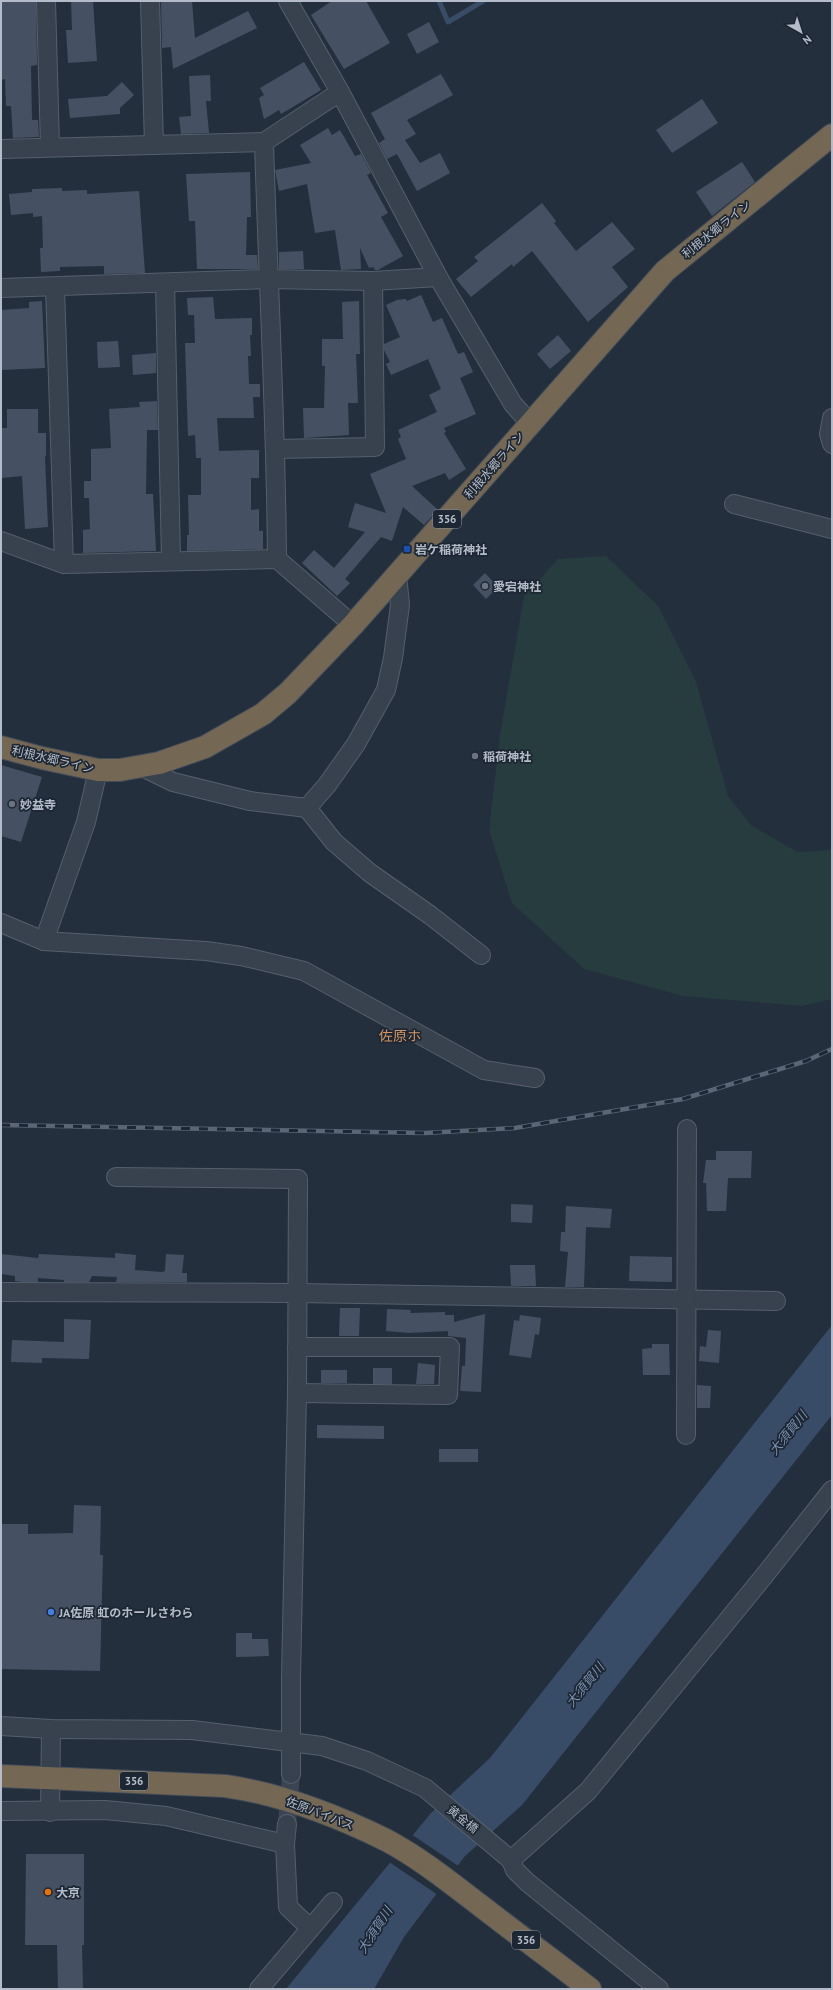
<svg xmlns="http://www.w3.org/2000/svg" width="833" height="1990" font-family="'PT Sans','Noto Sans JP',sans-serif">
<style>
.green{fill:#263c3f}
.water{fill:#394c67}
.pier{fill:#242f3e}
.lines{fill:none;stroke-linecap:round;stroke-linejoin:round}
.stream{stroke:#394c67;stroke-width:5}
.building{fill:#455162}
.minor-tunnel{stroke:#3a4453;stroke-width:18;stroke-dasharray:18 9;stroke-linecap:butt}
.minor-casing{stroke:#565f6c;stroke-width:20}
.highway-casing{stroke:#434c59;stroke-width:24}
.minor{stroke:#38414e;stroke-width:18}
.highway{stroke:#746855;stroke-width:22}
.rail-casing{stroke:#5a6575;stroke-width:4.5}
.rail{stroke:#1d2633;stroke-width:3;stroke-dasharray:9;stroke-linecap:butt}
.transit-dot{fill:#1a4fb4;stroke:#1d2633;stroke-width:1.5}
.worship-dot{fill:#6b7280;stroke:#1d2633;stroke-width:1.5}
.shop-dot{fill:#3f7fe0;stroke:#1d2633;stroke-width:1.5}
.food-dot{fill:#e8710a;stroke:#1d2633;stroke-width:1.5}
.labels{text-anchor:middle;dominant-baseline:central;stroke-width:3.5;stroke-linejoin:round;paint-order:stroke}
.shield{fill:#1d2633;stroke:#878f9c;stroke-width:1}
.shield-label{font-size:11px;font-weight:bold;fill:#b4bcc9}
.street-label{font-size:12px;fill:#b4bcc9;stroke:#1d2633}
.poi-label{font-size:12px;font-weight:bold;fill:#b4bcc9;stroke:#1d2633;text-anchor:start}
.water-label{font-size:13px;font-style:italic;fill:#7c92b1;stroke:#1d2633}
.quarter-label{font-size:14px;fill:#d59563;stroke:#1d2633}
</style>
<rect width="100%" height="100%" fill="#242f3e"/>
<!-- green -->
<polygon class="green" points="606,556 658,606 696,682 728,796 752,826 798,852 832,850 832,999 802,1006 683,996 584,969 512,903 489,830 500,735 524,596 558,559"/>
<!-- water -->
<polygon class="water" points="832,1325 832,1415 522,1805 465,1856 404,1937 374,1989 286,1989 431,1813 490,1758"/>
<!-- pier -->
<polygon class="pier" points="411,1834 460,1867 438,1895 389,1862"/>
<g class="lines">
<!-- stream -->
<polyline class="stream" points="439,1 448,22 483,1"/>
</g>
<!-- building -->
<g class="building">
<polygon points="1,1 36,1 37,65 31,66 32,120 38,120 39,137 13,138 11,106 6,106 5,79 1,80"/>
<polygon points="71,1 93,1 97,61 68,63 66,30 72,30"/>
<polygon points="161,1 192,1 195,38 248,11 257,28 173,69 171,47 162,48"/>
<polygon points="332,1 366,1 390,43 344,69 311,15"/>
<polygon points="429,22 439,42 417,54 407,34"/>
<polygon points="304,62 321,90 281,114 279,110 264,119 259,98 264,95 260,88"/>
<polygon points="441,74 453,95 407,120 416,134 405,140 420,163 440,153 450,173 417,191 397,154 387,159 379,143 385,139 371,113"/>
<polygon points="210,75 211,101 206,101 209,133 181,134 179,117 191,116 189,76"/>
<polygon points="122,82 134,95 120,108 120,114 70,118 68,99 107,96"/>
<polygon points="702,99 718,123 672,153 656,130"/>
<polygon points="328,128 332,135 340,130 355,156 361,154 371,173 367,175 388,213 381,217 403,256 378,270 375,270 373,267 369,268 360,248 361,269 341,270 335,230 315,233 307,184 279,191 275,170 311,163 300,145"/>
<polygon points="742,162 755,182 712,216 696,192"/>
<polygon points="250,172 251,217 247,217 246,255 257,255 258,269 197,269 195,221 189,221 186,174"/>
<polygon points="62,188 62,191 87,190 87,194 139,191 145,273 104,274 104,266 60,267 60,271 41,272 40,248 43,248 42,216 33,217 33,213 11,215 9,194 32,192 32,189"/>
<polygon points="542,203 556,221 554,223 576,251 612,222 635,249 612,267 628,287 588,322 532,251 513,267 512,264 471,297 456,279 478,261 474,257"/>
<polygon points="303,251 304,269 279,269 279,252"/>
<polygon points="421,295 433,322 442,318 458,354 464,352 473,372 460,378 476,414 444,428 446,432 444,433 466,469 449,480 445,473 412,486 438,510 424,525 403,507 392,541 381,537 345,579 350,583 337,596 302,563 314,550 334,568 365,532 348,527 355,503 386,513 370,474 406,459 398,439 401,437 398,430 437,412 429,395 441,389 428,359 391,375 386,364 390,362 384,350 384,344 400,337 386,305 397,300 406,299 407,301"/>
<polygon points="213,297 215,319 252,318 252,335 250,335 251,356 248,356 249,384 260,384 260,397 253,397 254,418 217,418 219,451 259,450 259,478 251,478 251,510 259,509 259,531 263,531 263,549 187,551 187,535 189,535 188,495 201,495 201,458 196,458 195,435 188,436 185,343 195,343 194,315 188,315 187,298"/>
<polygon points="42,301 45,368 1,370 1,310 29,308 29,302"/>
<polygon points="359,301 360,354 356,354 358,403 348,403 349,435 304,438 303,408 324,408 325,366 322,366 322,339 343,339 342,302"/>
<polygon points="558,335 571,351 550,369 537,354"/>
<polygon points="118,341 120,367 98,368 97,342"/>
<polygon points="156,353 156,373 133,375 132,355"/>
<polygon points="157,401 158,430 147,430 146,494 153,494 156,551 83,553 83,530 90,529 89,498 84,498 84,481 91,481 91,449 111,448 109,409 140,407 139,402"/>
<polygon points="7,409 38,409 38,433 46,433 46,456 45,457 48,527 25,529 22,476 1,478 1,428 7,428"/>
<polygon points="485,573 498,587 486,599 473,585"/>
<polygon points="1,765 42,777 21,842 1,836"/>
<polygon points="716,1151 752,1151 751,1178 728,1178 726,1211 707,1211 706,1183 703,1183 706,1160 716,1160"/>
<polygon points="511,1204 533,1205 532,1223 511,1222"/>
<polygon points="566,1206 612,1209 610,1228 586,1227 584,1287 565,1287 568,1252 560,1251 561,1232 565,1232"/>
<polygon points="115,1253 136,1255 135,1270 162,1272 165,1271 166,1254 184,1255 182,1273 187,1273 187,1282 116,1282 117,1277 92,1276 89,1282 64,1282 64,1280 38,1278 38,1282 22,1282 15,1281 15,1276 1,1274 1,1254 38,1258 39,1254 115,1258"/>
<polygon points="630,1256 672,1257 672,1282 629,1281"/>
<polygon points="510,1265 535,1265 536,1286 511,1286"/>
<polygon points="340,1308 360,1308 359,1336 339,1336"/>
<polygon points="387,1309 411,1310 410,1313 445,1312 445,1315 454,1315 454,1322 485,1314 481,1392 460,1391 462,1366 465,1366 466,1338 448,1336 448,1331 409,1333 386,1331"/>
<polygon points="520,1315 541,1318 539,1335 535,1334 531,1358 509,1355 514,1320 519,1321"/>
<polygon points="64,1319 91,1320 89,1359 42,1358 42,1363 11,1362 12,1340 64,1342"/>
<polygon points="708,1330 721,1331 719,1363 699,1361 700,1346 706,1347"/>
<polygon points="652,1344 669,1344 670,1375 643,1375 642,1349 652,1348"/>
<polygon points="418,1363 435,1365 434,1384 416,1384"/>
<rect x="373" y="1368" width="19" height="16"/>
<rect x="321" y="1370" width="26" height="13"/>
<polygon points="697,1385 711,1386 710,1408 697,1408"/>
<polygon points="317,1425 384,1426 384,1439 317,1438"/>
<rect x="439" y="1449" width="39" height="13"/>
<polygon points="74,1505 101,1506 100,1555 103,1555 100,1671 1,1669 1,1524 28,1524 28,1534 73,1533"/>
<polygon points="236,1633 252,1633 252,1639 268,1639 269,1656 236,1657"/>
<polygon points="26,1854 84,1854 84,1945 82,1945 83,1989 58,1989 57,1945 25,1945"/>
</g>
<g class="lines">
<!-- minor-tunnel -->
<polyline class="minor-tunnel" points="287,1824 291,1774"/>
<defs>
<g id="minor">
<polyline points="46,1 50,147"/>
<polyline points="150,1 154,145"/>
<polyline points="288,1 340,92 438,277 513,404 530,423"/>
<path d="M340 92 264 142C268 281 276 420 277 559L353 625"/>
<polyline points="1,149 264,142"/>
<polyline points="165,283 171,560"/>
<polyline points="55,287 64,564"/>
<polyline points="1,288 267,279 373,281 438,277"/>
<polyline points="832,418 829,434 832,444"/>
<polyline points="276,449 375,447 373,281"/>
<polyline points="734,504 832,529"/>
<polyline points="1,541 64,564 277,559"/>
<polyline points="142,767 173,782 250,801 307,808 327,785 356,744 386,690 393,658 400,605 397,575"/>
<polyline points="307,808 334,842 370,873 430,915 481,955"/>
<polyline points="1,923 44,941 206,951 241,956 304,971 484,1070 535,1078"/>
<polyline points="44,941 86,822 98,770"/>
<polyline points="116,1177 298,1179 297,1393 291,1678 291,1774"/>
<polyline points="1,1292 297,1293 776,1301"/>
<polyline points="297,1393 448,1395 450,1347 297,1347"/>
<polyline points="686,1435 687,1129"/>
<polyline points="1,1726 51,1729 192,1730 322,1746 367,1761 425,1788 511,1860 588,1791 764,1576 832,1490"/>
<polyline points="1,1811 105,1810 166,1816 285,1844"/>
<polyline points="50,1812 51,1729"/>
<polyline points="287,1824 285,1844 288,1907 310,1928"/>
<polyline points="511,1860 515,1870 527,1882 659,1989"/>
<polyline points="259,1989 333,1902"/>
</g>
<g id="highway">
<polyline points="1,747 42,758 98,770 120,770 159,763 205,747 263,714 288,693 353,625 665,271 832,135"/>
<path d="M1 1776 225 1786C282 1794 335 1815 386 1840 420 1858 451 1883 481 1906 517 1934 554 1961 590 1989"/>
</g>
</defs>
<!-- minor casing -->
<use href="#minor" class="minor-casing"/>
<!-- highway casing -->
<use href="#highway" class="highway-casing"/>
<!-- minor -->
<use href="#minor" class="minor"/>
<!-- highway -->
<use href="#highway" class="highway"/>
<defs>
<polyline id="rail" points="1,1125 425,1133 515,1128 683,1099 806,1061 832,1049"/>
</defs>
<!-- rail casing -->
<use href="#rail" class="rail-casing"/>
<!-- rail -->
<use href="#rail" class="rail"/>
</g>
<!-- markers -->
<rect class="transit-dot" x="403" y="545" width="8" height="8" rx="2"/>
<g class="worship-dot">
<circle cx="485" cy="586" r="4"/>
<circle cx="475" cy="756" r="4"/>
<circle cx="12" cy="804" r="4"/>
</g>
<circle class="shop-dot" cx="51" cy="1612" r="4"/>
<circle class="food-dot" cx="48" cy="1892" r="4"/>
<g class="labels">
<!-- shield labels -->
<g class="shield">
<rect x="433" y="510" width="28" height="18" rx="3"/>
<rect x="120" y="1772" width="28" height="18" rx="3"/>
<rect x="512" y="1931" width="28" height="18" rx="3"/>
</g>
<g class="shield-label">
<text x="447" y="519">356</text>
<text x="134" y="1781">356</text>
<text x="526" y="1940">356</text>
</g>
<!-- street labels -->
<g class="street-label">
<text transform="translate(716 229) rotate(-39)">利根水郷ライン</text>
<text transform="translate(494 465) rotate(-49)">利根水郷ライン</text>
<text transform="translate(53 759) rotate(13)">利根水郷ライン</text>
<text transform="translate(320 1813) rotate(21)">佐原バイパス</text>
<text transform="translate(463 1819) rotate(39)">黄金橋</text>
</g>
<!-- poi labels -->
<g class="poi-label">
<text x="415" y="549">岩ケ稲荷神社</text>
<text x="493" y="586">愛宕神社</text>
<text x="483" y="756">稲荷神社</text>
<text x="20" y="804">妙益寺</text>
<text x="59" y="1612">JA佐原 虹のホールさわら</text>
<text x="56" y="1892">大京</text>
</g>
<!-- water labels -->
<g class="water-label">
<text transform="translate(788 1433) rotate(-51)">大須賀川</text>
<text transform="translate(585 1685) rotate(-51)">大須賀川</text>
<text transform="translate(375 1930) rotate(-57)">大須賀川</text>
</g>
<!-- quarter labels -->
<g class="quarter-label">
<text x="400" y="1036">佐原ホ</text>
</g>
</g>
<!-- border -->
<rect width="833" height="1990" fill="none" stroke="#b4bcc9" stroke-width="4"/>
<!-- north arrow -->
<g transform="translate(801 32) rotate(141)" stroke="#1d2633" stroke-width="3" paint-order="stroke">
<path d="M0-3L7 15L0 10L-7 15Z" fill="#b4bcc9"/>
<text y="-6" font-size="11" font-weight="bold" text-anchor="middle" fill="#b4bcc9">N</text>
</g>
</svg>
